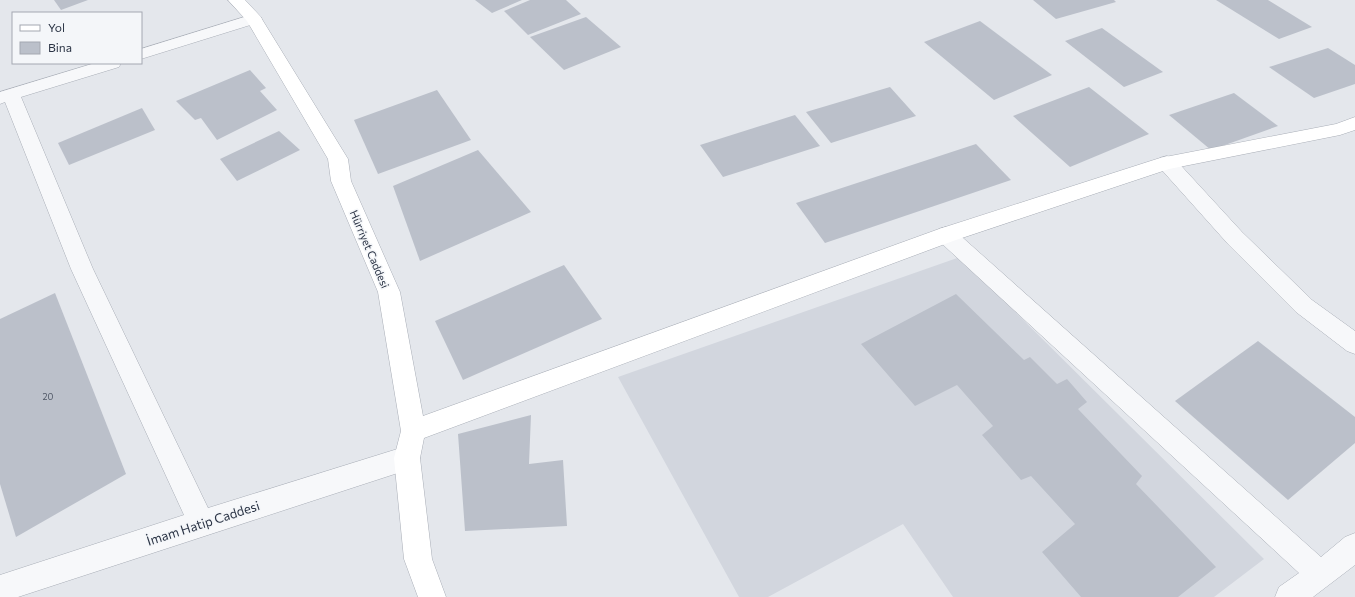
<svg xmlns="http://www.w3.org/2000/svg" width="1355" height="597" font-family="Commissioner,sans-serif">
<style>
.built{fill:#d2d6de}
.building{fill:#bbc0ca}
.lines{fill:none;stroke-linecap:round;stroke-linejoin:round}
.street-casing{stroke:#a9aeb7;stroke-width:1}
.secondary-casing{stroke:#a9aeb7;stroke-width:1}
.street{fill:#f7f8fa;fill-rule:evenodd}
.secondary{fill:#fff;fill-rule:evenodd}
.labels{text-anchor:middle;dominant-baseline:central;stroke-width:3;stroke-linejoin:round;paint-order:stroke}
.number-label{font-size:9px;fill:#4f5766}
.street-label{font-size:11px;fill:#2b3445;stroke:#f4f6f9}
.near-street-label{font-size:13px;fill:#2b3445;stroke:#f4f6f9}
</style>
<rect width="100%" height="100%" fill="#e4e7ec"/>
<!-- built -->
<polygon class="built" points="960,257 1264,559 1214,597 953,597 903,524 768,597 739,597 618,377"/>
<!-- building -->
<g class="building">
<polygon points="54,0 88,0 61,10"/>
<polygon points="475,0 522,0 492,13"/>
<polygon points="530,0 566,0 581,14 528,35 504,11"/>
<polygon points="1033,0 1114,0 1116,2 1056,19"/>
<polygon points="1216,0 1268,0 1312,27 1279,39"/>
<polygon points="586,17 621,47 564,70 530,37"/>
<polygon points="980,21 1052,75 994,100 924,42"/>
<polygon points="1102,28 1163,72 1124,87 1065,41"/>
<polygon points="1328,48 1355,65 1355,84 1314,98 1269,67"/>
<polygon points="250,70 266,88 260,91 277,110 217,140 201,118 195,120 176,101"/>
<polygon points="890,87 916,116 831,143 806,112"/>
<polygon points="1089,87 1149,134 1070,167 1013,116"/>
<polygon points="437,90 471,140 378,174 354,120"/>
<polygon points="1234,93 1278,126 1211,150 1169,115"/>
<polygon points="142,108 155,130 69,165 58,143"/>
<polygon points="795,115 820,146 723,177 700,145"/>
<polygon points="279,131 300,150 237,181 220,159"/>
<polygon points="976,144 1011,180 825,243 796,203"/>
<polygon points="478,150 531,212 420,261 393,186"/>
<polygon points="564,265 602,319 463,380 435,321"/>
<polygon points="55,293 126,474 16,537 0,484 0,319"/>
<polygon points="956,294 1024,360 1030,357 1057,384 1067,379 1087,402 1078,409 1142,476 1136,484 1216,567 1178,597 1081,597 1042,552 1075,524 1031,476 1021,480 982,435 993,426 957,385 915,406 861,344"/>
<polygon points="1258,341 1355,417 1355,443 1288,500 1175,401"/>
<polygon points="531,415 529,464 563,460 567,526 465,531 458,434"/>
</g>
<g class="lines">
<defs>
<g id="street">
<polygon points="254,14 260,16 262,19 260,22 141,59 141,49"/>
<polygon points="95,63 121,63 119,67 21,97 93,269 208,508 407,446 416,450 420,458 416,466 407,470 18,597 0,597 0,575 184,515 71,269 5,102 0,104 0,92"/>
<polygon points="1167,156 1174,158 1242,232 1312,300 1355,331 1355,354 1347,351 1296,312 1228,244 1160,168 1157,163 1160,158"/>
<polygon points="946,227 953,229 1321,557 1345,537 1355,533 1355,565 1313,597 1275,597 1279,587 1299,573 939,241 936,235 939,229"/>
</g>
<polygon id="secondary" points="228,0 245,0 260,16 348,159 351,181 400,292 423,416 939,229 1160,158 1336,124 1355,117 1355,130 1340,135 1169,169 953,241 424,438 420,458 432,559 446,597 418,597 404,559 394,458 401,431 378,292 331,181 328,159 247,21"/>
</defs>
<!-- street casing -->
<use href="#street" class="street-casing"/>
<!-- secondary casing -->
<use href="#secondary" class="secondary-casing"/>
<!-- street -->
<use href="#street" class="street"/>
<!-- secondary -->
<use href="#secondary" class="secondary"/>
</g>
<g class="labels">
<!-- number labels -->
<g class="number-label">
<text x="48" y="396">20</text>
</g>
<!-- street labels -->
<g class="street-label">
<text transform="translate(370 249) rotate(67)">Hürriyet Caddesi</text>
</g>
<!-- near-street labels -->
<g class="near-street-label">
<text transform="translate(203 523) rotate(-18)">İmam Hatip Caddesi</text>
</g>
</g>
<!-- legend -->
<rect x="12" y="12" width="130" height="52" fill="#f4f6f9" stroke="#a4a8b1"/>
<rect x="20" y="25" width="20" height="6" fill="#ffffff" stroke="#a4a8b1"/>
<text x="48" y="32" font-size="12" fill="#2b3445">Yol</text>
<rect x="20" y="42" width="20" height="12" fill="#bbc0ca" stroke="#a4a8b1"/>
<text x="48" y="52" font-size="12" fill="#2b3445">Bina</text>
</svg>
